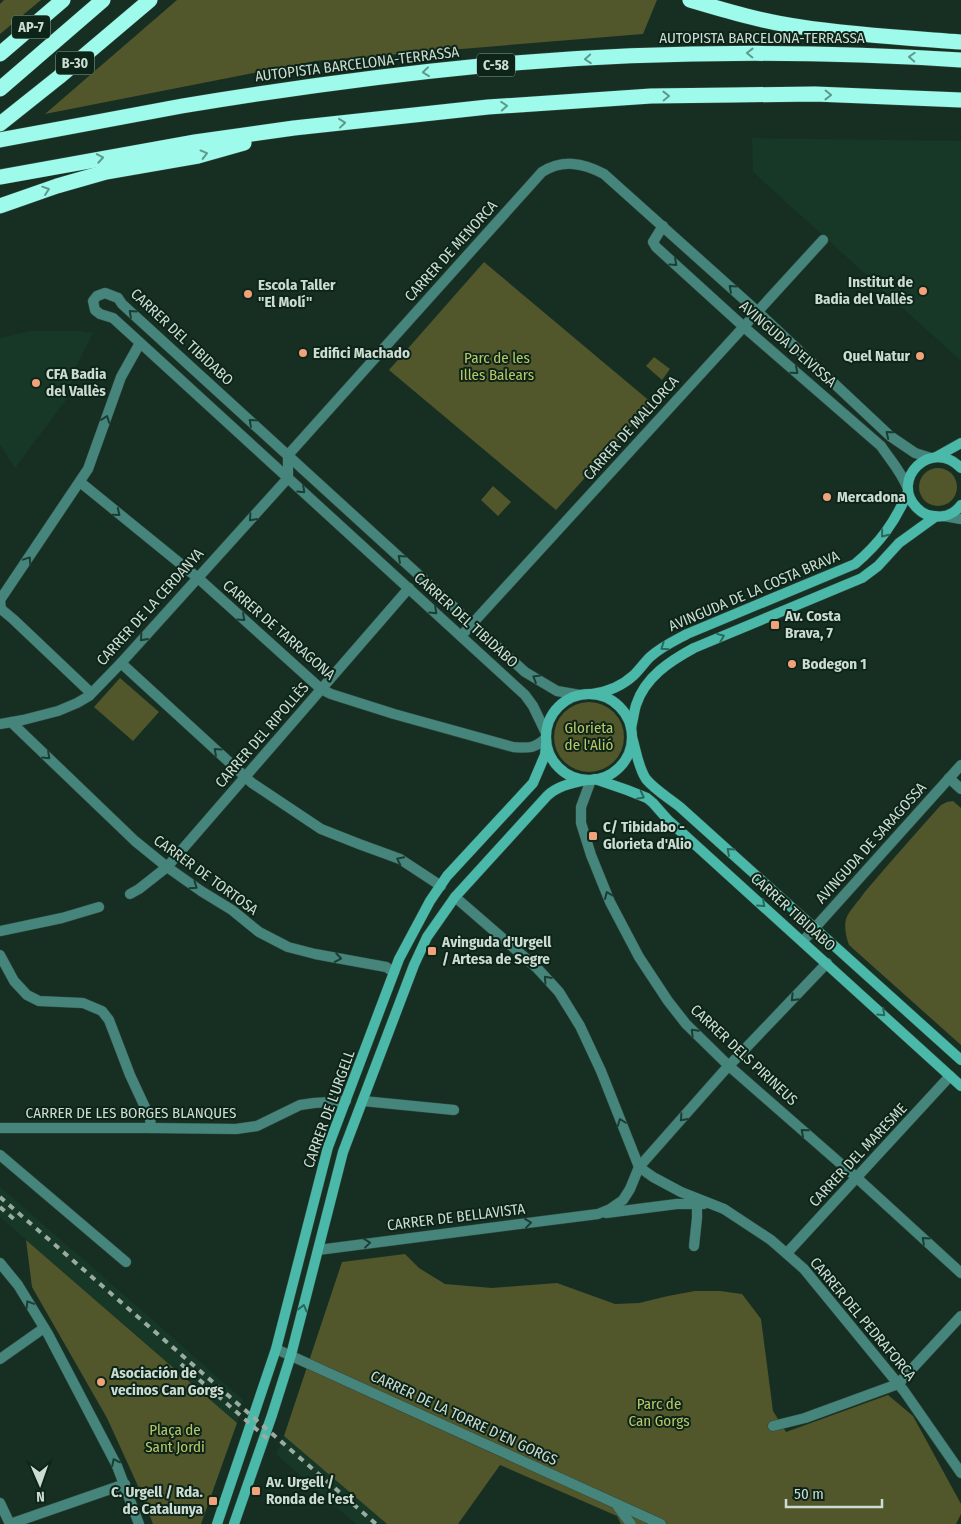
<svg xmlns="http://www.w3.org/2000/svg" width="961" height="1524" font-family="'Fira Sans Condensed',sans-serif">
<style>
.built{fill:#173727}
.green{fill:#51562b}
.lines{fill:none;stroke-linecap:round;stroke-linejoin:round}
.street-casing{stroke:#344b3f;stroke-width:11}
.secondary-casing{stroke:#344b3f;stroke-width:11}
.highway-casing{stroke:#344b3f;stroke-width:16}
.street{stroke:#45857b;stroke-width:10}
.secondary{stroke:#4bb9a9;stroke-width:10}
.highway{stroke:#9efaea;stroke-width:15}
.rail{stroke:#9aaba1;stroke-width:4;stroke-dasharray:6 6;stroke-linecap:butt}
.oneway{stroke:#5d9a8c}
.oneway2{stroke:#1b3d32}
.oneway3{stroke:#29685a}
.poi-dot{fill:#f0a27a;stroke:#0d2519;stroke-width:2}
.labels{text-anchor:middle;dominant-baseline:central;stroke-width:4;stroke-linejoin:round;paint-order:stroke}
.shield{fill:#0d2519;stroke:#93a59b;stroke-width:1}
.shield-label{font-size:14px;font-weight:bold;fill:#cddcd3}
.street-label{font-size:15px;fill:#cddcd3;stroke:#0d2519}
.poi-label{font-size:15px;font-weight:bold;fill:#cddcd3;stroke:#0d2519;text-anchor:start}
.park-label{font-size:15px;fill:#bcc768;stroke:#0d2519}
</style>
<rect width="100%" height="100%" fill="#172f23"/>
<!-- built -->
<g class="built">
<polygon points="752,138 961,141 961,361 753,172"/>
<polygon points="30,331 80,331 93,333 76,367 66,400 15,468 0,445 0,338"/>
<polygon points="0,1187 173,1338 243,1400 237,1423 0,1217"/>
<polygon points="284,1436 387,1524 356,1524 276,1454"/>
</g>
<!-- green -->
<g class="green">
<polygon points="4,0 41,0 0,34 0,4"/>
<polygon points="177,0 657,0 643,34 315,61 45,114"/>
<polygon points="484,262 652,403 556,510 389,370"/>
<polygon points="654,357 670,369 662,380 646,366"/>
<circle cx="938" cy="487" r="19"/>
<polygon points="493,486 511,502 498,516 481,500"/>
<polygon points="120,678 159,712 133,741 94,707"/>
<circle cx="589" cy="737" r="35"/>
<path d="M953 801 961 808V1045L849 945C846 937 844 927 846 919 849 910 859 901 864 893 889 863 915 834 941 805L947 802Z"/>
<polygon points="26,1240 237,1423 201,1524 153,1524 138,1486 107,1418 32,1287"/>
<polygon points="405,1254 419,1268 445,1284 492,1288 557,1283 615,1304 639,1303 668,1296 695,1291 720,1291 742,1294 761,1319 773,1411 786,1432 888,1395 913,1416 961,1504 961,1514 956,1524 621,1524 617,1516 500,1465 458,1524 387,1524 284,1436 342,1262"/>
</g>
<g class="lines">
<defs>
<g id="street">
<path d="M663 226 653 242 656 247 744 327 881 446C891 461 901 471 908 489"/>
<path d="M80 482 198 578 321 689 331 694 394 714 513 747C529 748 534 749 546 738"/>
<polyline points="944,516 961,519"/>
<polyline points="0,600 88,469 121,377 140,343"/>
<polyline points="0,600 1,609 13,619 91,693"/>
<polyline points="461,636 823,240"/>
<polyline points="121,663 252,783 321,829 359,844 400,859 441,886"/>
<polyline points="11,722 135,841 167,867 201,891 232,910 259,932 288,947 315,954 386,967 394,972"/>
<path d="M0 724 23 720 58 711 77 703 89 696 121 663 288 478V455L542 172C563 159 583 163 604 174L758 312 890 436 915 453 931 458"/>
<polyline points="546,733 533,706 525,695 147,349 113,318 100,314 95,310 93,301 97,296 105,293 118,298 122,304 525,672 557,691 580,695"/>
<polyline points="949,778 961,789"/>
<polyline points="591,780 581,807 581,823 591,855 610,902 639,957 668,1001 686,1024 729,1066 857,1178 961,1273"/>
<polyline points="130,894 139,889 167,867 409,588"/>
<polyline points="455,897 537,968 559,992 580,1026 601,1071 639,1167 653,1177 681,1192 724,1209 771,1240 804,1269 904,1391 961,1473"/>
<polyline points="0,931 62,918 99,907"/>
<polyline points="803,941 961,765"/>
<polyline points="0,955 14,981 27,995 39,1001 83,1003 102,1011 109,1020 130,1075 150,1118 151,1128"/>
<polyline points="363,1101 454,1110"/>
<polyline points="0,1128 151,1128 236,1129 257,1126 300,1105 314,1103 346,1101"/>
<polyline points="0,1155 126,1262"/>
<polyline points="606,1213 677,1204 704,1204"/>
<polyline points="694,1246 697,1218 697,1204"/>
<polyline points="318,1250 598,1214 610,1209 623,1200 630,1189 639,1167 723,1072 827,963"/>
<polyline points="787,1253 950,1076"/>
<polyline points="0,1263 18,1285 48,1334 117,1466 139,1524"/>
<polyline points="276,1349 661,1524"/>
<polyline points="0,1359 44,1328"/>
<polyline points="773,1426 805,1418 898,1384 961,1316"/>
<polyline points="0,1503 10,1524"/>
<polyline points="618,1507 631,1524"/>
<polyline points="10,1524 125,1484"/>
</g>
<g id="secondary">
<polyline points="936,457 961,443"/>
<path d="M961 468C931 437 889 480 917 508 921 512 927 516 934 516 944 518 954 514 961 505"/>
<path d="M592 694C607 692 622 686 634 675 640 669 644 663 650 657 661 647 674 641 687 634L855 564C880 543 895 522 908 492"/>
<circle cx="589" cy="737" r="43"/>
<path d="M631 728C633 720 634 712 636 705 645 677 670 661 694 648L862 578 878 566 899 543 935 517"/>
<path d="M632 737C636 750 638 767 646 779 655 790 669 798 680 807L961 1060"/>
<polyline points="595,779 627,790 647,798 653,803 668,820 961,1086"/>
<polyline points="217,1524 276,1349 328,1147 399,959 430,901 447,876 533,783 545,755 546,744"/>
<path d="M234 1524 272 1415 291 1355 343 1152 414 965 427 937 455 897 547 796C557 786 574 782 588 780"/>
</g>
<g id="highway">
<path d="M690 0C727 11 764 22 801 27 854 35 908 38 961 42"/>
<polyline points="0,54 63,0"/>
<polyline points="0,89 103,0"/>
<polyline points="0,124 59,77 150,0"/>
<path d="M0 140C61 129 121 117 182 106 284 89 387 75 490 65 647 51 804 50 961 60"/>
<polyline points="0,177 195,142 294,128 488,107 651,96 732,95 815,94 961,100"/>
<polyline points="0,206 57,186 106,172 198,156 244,143"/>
</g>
</defs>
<!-- street casing -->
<use href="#street" class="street-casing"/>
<!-- secondary casing -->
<use href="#secondary" class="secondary-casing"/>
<!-- highway casing -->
<use href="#highway" class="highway-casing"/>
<!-- street -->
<use href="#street" class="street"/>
<!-- secondary -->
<use href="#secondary" class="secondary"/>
<!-- highway -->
<use href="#highway" class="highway"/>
<!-- rail -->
<g class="rail">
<polyline points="0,1197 376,1524"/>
<polyline points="0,1207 15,1220"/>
<polyline points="181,1364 270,1441"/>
</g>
</g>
<!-- one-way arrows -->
<defs><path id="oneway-chevron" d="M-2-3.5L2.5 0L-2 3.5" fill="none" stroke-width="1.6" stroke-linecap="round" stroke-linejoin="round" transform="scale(1.25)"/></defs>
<g class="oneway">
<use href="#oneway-chevron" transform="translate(750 53) rotate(-179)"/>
<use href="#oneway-chevron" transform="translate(912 57) rotate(-177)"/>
<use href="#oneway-chevron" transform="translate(588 59) rotate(176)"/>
<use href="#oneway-chevron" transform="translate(426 72) rotate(174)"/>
<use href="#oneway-chevron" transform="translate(828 95) rotate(1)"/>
<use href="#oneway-chevron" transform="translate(666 96) rotate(-1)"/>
<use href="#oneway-chevron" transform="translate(504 106) rotate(-4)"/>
<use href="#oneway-chevron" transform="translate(342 123) rotate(-6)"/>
<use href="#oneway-chevron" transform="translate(204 154) rotate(-15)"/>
<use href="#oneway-chevron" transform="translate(100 158) rotate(-10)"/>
<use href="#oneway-chevron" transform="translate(46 190) rotate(-19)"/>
</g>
<g class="oneway2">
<use href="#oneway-chevron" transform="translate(674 263) rotate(42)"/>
<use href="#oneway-chevron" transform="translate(732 288) rotate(-138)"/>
<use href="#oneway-chevron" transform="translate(132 313) rotate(-138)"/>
<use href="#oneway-chevron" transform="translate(795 371) rotate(41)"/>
<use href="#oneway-chevron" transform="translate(106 419) rotate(-70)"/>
<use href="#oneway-chevron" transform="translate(252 422) rotate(-138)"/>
<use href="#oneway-chevron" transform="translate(889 434) rotate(-141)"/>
<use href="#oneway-chevron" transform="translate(302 490) rotate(43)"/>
<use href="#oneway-chevron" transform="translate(117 513) rotate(39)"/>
<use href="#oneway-chevron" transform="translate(252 518) rotate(132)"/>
<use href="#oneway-chevron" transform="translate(401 558) rotate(-138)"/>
<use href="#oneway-chevron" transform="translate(28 560) rotate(-56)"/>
<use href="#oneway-chevron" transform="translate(434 611) rotate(43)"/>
<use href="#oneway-chevron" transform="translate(242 618) rotate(42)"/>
<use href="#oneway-chevron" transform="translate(143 638) rotate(132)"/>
<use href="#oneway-chevron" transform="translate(536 678) rotate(-149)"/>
<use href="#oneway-chevron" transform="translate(217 751) rotate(-138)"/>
<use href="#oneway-chevron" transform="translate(47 756) rotate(43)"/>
<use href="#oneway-chevron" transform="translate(400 860) rotate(-154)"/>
<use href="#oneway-chevron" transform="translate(194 886) rotate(35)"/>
<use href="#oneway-chevron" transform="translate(608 895) rotate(-113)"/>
<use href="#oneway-chevron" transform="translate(338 958) rotate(10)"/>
<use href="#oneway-chevron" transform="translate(547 979) rotate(-132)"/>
<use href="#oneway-chevron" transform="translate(794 998) rotate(134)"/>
<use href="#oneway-chevron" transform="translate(694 1032) rotate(-135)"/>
<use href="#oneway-chevron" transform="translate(683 1118) rotate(132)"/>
<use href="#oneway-chevron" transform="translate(621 1122) rotate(-111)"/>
<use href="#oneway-chevron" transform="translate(804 1132) rotate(-139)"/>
<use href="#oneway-chevron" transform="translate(528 1223) rotate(-7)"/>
<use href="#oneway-chevron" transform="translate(925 1240) rotate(-138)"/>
<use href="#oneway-chevron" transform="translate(367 1243) rotate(-7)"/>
<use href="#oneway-chevron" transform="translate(29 1304) rotate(-121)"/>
<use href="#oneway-chevron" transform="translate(115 1462) rotate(-116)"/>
</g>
<g class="oneway3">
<use href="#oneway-chevron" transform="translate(884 534) rotate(129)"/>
<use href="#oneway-chevron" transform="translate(721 637) rotate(-22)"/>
<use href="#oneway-chevron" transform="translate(664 647) rotate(146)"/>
<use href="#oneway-chevron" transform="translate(641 796) rotate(27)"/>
<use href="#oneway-chevron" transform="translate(730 851) rotate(-138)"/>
<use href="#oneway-chevron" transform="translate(762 904) rotate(42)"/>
<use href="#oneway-chevron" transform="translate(882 1013) rotate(43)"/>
<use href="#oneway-chevron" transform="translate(303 1308) rotate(-76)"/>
</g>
<!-- markers -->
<g class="poi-dot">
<circle cx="923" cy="291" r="5"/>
<circle cx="248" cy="294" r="5"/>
<circle cx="303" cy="353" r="5"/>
<circle cx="920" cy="356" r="5"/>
<circle cx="36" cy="383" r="5"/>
<circle cx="827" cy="497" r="5"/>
<rect x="770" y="620" width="10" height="10" rx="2.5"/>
<circle cx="792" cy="664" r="5"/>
<rect x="588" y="831" width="10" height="10" rx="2.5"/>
<rect x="427" y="946" width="10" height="10" rx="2.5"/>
<circle cx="101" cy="1382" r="5"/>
<rect x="251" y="1486" width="10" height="10" rx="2.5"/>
<rect x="208" y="1496" width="10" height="10" rx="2.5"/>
</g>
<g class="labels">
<!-- shield labels -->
<g class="shield">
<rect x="12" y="15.5" width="38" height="23" rx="4"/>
<rect x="56" y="51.5" width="38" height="23" rx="4"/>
<rect x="477" y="53.5" width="38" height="23" rx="4"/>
</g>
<g class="shield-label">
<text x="31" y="27">AP-7</text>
<text x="75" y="63">B-30</text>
<text x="496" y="65">C-58</text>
</g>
<!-- street labels -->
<g class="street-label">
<text x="762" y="38">AUTOPISTA BARCELONA-TERRASSA</text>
<text transform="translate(357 64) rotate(-7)">AUTOPISTA BARCELONA-TERRASSA</text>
<text transform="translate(451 251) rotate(-48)">CARRER DE MENORCA</text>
<text transform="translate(182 337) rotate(43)">CARRER DEL TIBIDABO</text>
<text transform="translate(788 344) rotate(41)">AVINGUDA D'EIVISSA</text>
<text transform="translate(631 428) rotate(-48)">CARRER DE MALLORCA</text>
<text transform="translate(754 591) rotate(-23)">AVINGUDA DE LA COSTA BRAVA</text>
<text transform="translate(150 607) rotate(-48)">CARRER DE LA CERDANYA</text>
<text transform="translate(466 620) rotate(42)">CARRER DEL TIBIDABO</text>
<text transform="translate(279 630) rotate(41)">CARRER DE TARRAGONA</text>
<text transform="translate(262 735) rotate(-49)">CARRER DEL RIPOLLÈS</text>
<text transform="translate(871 843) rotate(-48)">AVINGUDA DE SARAGOSSA</text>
<text transform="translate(206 875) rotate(36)">CARRER DE TORTOSA</text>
<text transform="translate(793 912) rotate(42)">CARRER TIBIDABO</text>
<text transform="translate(744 1055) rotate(43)">CARRER DELS PIRINEUS</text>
<text transform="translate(329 1109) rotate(-70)">CARRER DE L'URGELL</text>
<text x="131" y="1113">CARRER DE LES BORGES BLANQUES</text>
<text transform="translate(858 1155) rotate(-47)">CARRER DEL MARESME</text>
<text transform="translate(456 1217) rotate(-7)">CARRER DE BELLAVISTA</text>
<text transform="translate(863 1319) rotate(50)">CARRER DEL PEDRAFORCA</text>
<text transform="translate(464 1418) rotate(25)">CARRER DE LA TORRE D'EN GORGS</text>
</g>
<!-- poi labels -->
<g class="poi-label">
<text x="913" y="282" text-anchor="end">Institut de<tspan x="913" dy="17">Badia del Vallès</tspan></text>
<text x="258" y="285">Escola Taller<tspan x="258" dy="17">"El Molí"</tspan></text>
<text x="313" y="353">Edifici Machado</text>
<text x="910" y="356" text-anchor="end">Quel Natur</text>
<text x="46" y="374">CFA Badia<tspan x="46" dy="17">del Vallès</tspan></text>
<text x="837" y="497">Mercadona</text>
<text x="785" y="616">Av. Costa<tspan x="785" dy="17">Brava, 7</tspan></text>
<text x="802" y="664">Bodegon 1</text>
<text x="603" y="827">C/ Tibidabo -<tspan x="603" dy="17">Glorieta d'Alio</tspan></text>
<text x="442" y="942">Avinguda d'Urgell<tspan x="442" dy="17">/ Artesa de Segre</tspan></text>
<text x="111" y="1373">Asociación de<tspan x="111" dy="17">vecinos Can Gorgs</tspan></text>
<text x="266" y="1482">Av. Urgell /<tspan x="266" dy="17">Ronda de l'est</tspan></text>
<text x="203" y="1492" text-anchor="end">C. Urgell / Rda.<tspan x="203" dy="17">de Catalunya</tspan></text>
</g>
<!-- park labels -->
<g class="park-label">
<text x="497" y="358">Parc de les<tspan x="497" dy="17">Illes Balears</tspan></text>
<text x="589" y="728">Glorieta<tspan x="589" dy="17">de l'Alió</tspan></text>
<text x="659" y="1404">Parc de<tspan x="659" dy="17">Can Gorgs</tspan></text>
<text x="175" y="1430">Plaça de<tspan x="175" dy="17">Sant Jordi</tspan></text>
</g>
</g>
<!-- north arrow -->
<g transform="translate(40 1484) rotate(178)" stroke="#0d2519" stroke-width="4" paint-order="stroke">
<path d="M0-4L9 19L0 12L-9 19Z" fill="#cddcd3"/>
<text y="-8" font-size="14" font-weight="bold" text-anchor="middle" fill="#cddcd3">N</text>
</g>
<!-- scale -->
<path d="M786 1499v8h96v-8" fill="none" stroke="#cddcd3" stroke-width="2.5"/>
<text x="794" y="1499" font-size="15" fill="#cddcd3" stroke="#0d2519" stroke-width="4" paint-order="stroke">50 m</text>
</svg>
